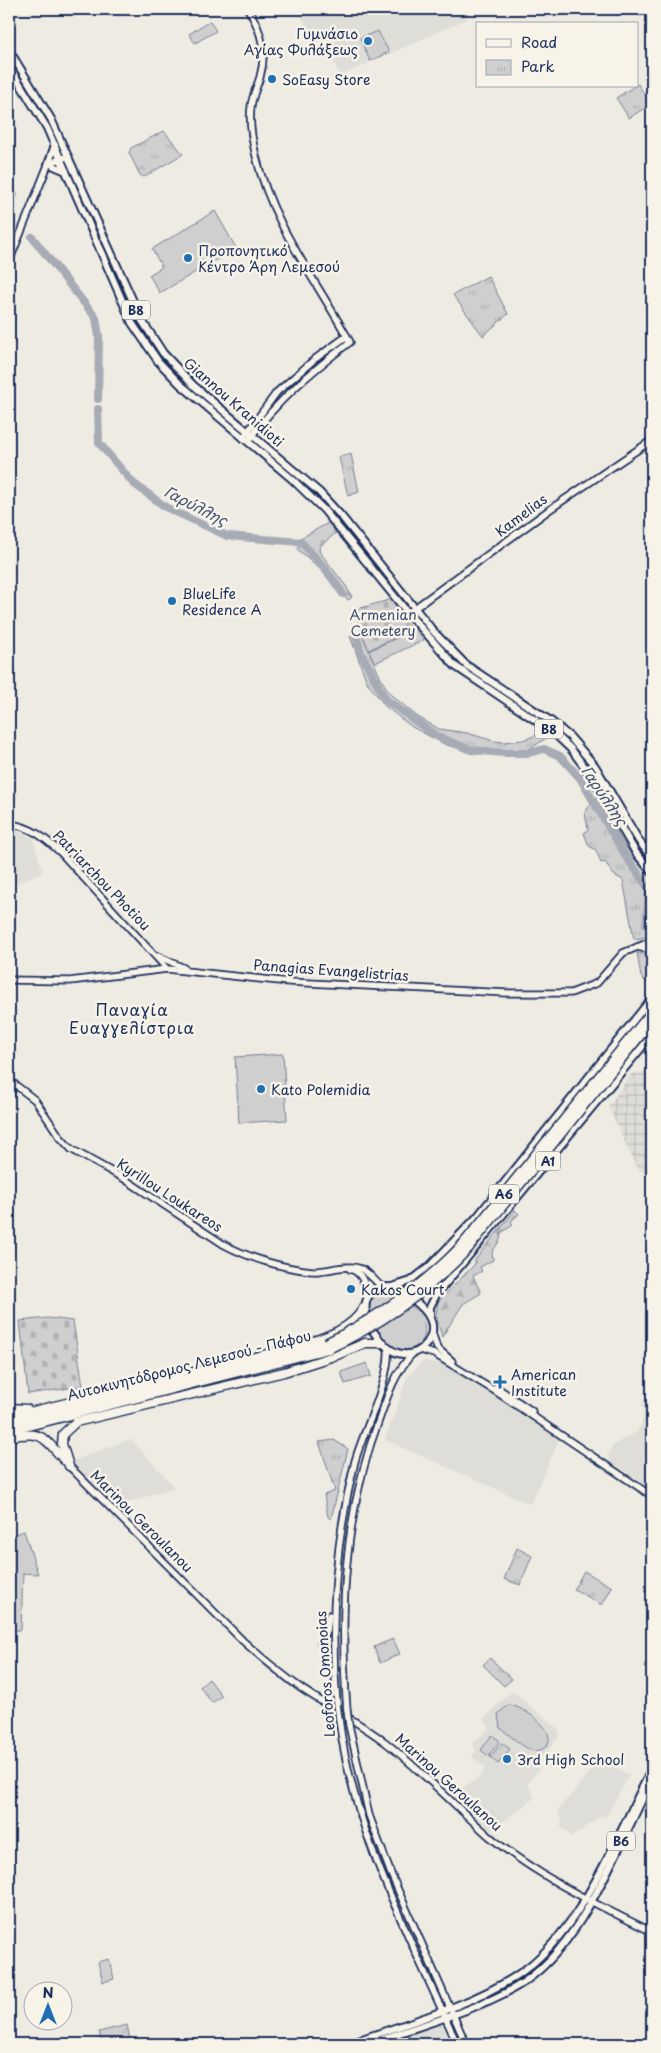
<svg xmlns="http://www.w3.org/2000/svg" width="661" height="2053" font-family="'Playpen Sans',sans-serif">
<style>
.built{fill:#deddd8}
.industrial{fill:url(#industrial-grid)}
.green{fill:#cfcfcf;stroke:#757f96}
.forest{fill:url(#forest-firs);stroke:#757f96}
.cemetery{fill:url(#cemetery-stones);stroke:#757f96}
.park{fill:url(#park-tufts);stroke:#757f96}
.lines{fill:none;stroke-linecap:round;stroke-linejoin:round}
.river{stroke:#a6abb5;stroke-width:8}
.secondary-casing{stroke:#1b2f5e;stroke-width:9}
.primary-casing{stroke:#1b2f5e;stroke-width:10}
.highway-casing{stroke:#1b2f5e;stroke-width:11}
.secondary{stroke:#f7f3e8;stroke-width:5.5}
.primary{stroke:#f7f3e8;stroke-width:6}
.highway{stroke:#f7f3e8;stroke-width:8}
.secondary-bridge-casing{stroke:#1b2f5e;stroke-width:9;stroke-linecap:butt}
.highway-bridge-casing{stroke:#1b2f5e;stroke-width:11;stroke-linecap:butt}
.secondary-bridge{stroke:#f7f3e8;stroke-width:5.5}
.highway-bridge{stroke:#f7f3e8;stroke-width:8}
.poi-dot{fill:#1f6fb2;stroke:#f7f3e8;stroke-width:2}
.labels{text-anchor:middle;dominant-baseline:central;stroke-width:5;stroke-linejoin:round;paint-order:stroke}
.shield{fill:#f7f3e8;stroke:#5d6a87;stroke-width:1}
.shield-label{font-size:12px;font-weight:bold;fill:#1b2f5e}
.poi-label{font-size:14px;fill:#1b2f5e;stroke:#f7f3e8;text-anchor:start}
.street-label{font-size:14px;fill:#1b2f5e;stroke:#f7f3e8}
.park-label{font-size:14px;fill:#3f4f75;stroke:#f7f3e8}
.water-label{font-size:15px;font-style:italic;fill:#455478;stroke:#f7f3e8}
.quarter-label{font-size:16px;letter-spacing:1px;fill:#1b2f5e;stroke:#f7f3e8}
</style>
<defs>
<pattern id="industrial-grid" width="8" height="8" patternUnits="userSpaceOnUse" patternTransform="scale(1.25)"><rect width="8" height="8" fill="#deddd8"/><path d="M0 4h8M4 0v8" fill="none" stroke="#bebebc"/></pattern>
<pattern id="forest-firs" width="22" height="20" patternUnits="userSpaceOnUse" patternTransform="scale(1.25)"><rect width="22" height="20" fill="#cfcfcf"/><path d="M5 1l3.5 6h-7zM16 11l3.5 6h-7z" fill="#b1b2b4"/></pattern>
<pattern id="cemetery-stones" width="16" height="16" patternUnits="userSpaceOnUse" patternTransform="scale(1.25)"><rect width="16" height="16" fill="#cfcfcf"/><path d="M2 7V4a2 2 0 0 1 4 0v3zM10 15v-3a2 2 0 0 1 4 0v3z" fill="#b1b2b4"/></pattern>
<pattern id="park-tufts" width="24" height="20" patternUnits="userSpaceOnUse" patternTransform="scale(1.25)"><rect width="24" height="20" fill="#cfcfcf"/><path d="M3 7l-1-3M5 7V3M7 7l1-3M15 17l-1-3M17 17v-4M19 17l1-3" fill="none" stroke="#b1b2b4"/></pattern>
</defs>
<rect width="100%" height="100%" fill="#eeebe2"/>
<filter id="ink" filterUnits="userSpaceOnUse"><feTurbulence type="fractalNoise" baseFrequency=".02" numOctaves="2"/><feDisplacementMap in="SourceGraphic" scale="10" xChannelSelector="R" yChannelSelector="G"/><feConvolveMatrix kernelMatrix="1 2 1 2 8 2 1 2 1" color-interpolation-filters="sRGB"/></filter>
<g filter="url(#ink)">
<!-- built -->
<g class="built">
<polygon points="297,9 462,9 467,19 340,76 330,53 310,32"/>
<polygon points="9,831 20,832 33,839 43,872 9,886"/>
<polygon points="423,1361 454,1365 560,1438 530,1504 385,1440 407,1378"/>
<polygon points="652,1390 652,1490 622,1469 613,1466 608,1456 613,1445 638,1431 643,1419 644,1411 642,1405"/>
<polygon points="131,1439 174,1487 115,1507 72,1461"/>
<polygon points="510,1692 516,1694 559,1730 559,1736 547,1752 536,1761 541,1767 527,1784 535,1797 491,1831 475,1814 451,1796 482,1775 485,1768 472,1756 476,1750 472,1744 490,1728 484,1719"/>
<polygon points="602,1758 629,1775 606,1818 602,1815 572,1837 560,1826 563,1824 557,1811"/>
<polygon points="441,2022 450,2044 385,2044"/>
</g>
<!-- industrial -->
<polygon class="industrial" points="646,1071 652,1075 652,1173 649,1175 638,1169 608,1107 631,1074"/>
<!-- green -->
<g class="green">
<polygon points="210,21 216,31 195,43 189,34"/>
<polygon points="378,31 389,52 370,61 360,38"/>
<polygon points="215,211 236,248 160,293 149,275 162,267 152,249"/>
<polygon points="415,629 424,640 375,663 369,651"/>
<polygon points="283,1054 287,1120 239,1123 235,1057"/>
<path d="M387 1292C395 1294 400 1299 407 1303 451 1334 403 1373 379 1333 370 1318 368 1316 370 1298L375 1293Z"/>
<polygon points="367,1363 371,1376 345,1384 341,1372"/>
<polygon points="24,1531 38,1574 23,1573 21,1629 9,1633 9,1536"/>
<polygon points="209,1679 222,1696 212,1703 200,1687"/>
<path d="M508 1705C522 1705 565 1734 543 1749 540 1750 535 1752 532 1750 521 1747 509 1734 500 1728L498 1714Z"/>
<polygon points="492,1735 500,1741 488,1756 481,1750"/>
<polygon points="502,1743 510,1749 498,1764 490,1757"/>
<polygon points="109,1959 114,1979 103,1982 98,1962"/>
</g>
<!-- forest -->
<g class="forest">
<path d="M328 523 337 532 320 546 319 551 346 586 352 597 349 600C339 594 337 590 330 581 321 569 310 559 298 550L299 539Z"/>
<polygon points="515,1210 519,1214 511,1221 513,1225 501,1233 500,1240 492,1252 493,1260 480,1267 482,1271 473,1276 481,1293 463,1304 442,1337 436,1315 438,1302 475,1264 475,1260"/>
</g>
<!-- cemetery -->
<g class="cemetery">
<polygon points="392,599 415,629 368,650 354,610"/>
<polygon points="48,1318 73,1321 83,1386 28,1394 20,1321"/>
</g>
<!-- park -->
<g class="park">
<polygon points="638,84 651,104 629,118 616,98"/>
<polygon points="164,131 183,154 144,177 140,175 129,153 131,148"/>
<polygon points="488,276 508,314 483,336 453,295"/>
<polygon points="351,454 359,492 348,496 339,457"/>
<polygon points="361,632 381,679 390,694 418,717 439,729 467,733 494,741 504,742 523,740 545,732 548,737 522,754 474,752 446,745 412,727 385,706 367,682 350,636"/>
<polygon points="595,797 631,855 652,879 652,936 634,939 623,880 614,875 605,862 601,863 596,850 589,846 584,833 588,830 585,813"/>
<polygon points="637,953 652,956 652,988 641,977"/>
<polygon points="334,1440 348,1449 331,1519 328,1517 324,1495 335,1491 319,1442"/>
<polygon points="517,1548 532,1556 520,1585 504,1579"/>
<polygon points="584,1571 612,1587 602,1605 574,1589"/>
<polygon points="393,1639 400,1654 380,1663 374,1647"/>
<polygon points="490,1658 512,1679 504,1686 483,1665"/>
<polygon points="127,2025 131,2044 102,2044 99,2032"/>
</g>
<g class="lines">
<!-- river -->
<g class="river">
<polyline points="9,186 14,195"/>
<polyline points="32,237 96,318 99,336 98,399"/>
<polyline points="98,409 99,443 133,483 167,508 227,536 301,542 324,567 343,594"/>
<polyline points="356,636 361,653 386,700 438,737 471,750 504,753 529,753 544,749 560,756 580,778 625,855 649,889 646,925"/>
</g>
<defs>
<g id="secondary">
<polyline points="9,262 48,165 61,158 69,157"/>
<polyline points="243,438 277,392 315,359 347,336"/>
<path d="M248 441C276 401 311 372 350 342 317 281 272 225 256 156 252 140 249 122 251 107 252 96 257 87 260 77 267 52 262 31 248 9"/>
<polyline points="408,613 549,510 652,440"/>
<path d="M9 824C31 826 45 838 61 853L167 969"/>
<polyline points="637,947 652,950"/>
<polyline points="158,956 184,968"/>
<polyline points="9,980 70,981 167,969 289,982 507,993 571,993 597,983 623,953 652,941"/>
<path d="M9 1080 35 1100 60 1137 71 1149 123 1178 223 1244C249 1258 282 1268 312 1271 327 1272 344 1264 358 1268 368 1270 374 1281 382 1287"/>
<polyline points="9,1097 14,1084"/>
<path d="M350 1269C363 1272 365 1285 367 1297"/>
<polyline points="432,1332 437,1348 452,1361"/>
<polyline points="420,1350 434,1354 495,1391 652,1496"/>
<polyline points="496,1387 532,1411"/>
<path d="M69 1466 243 1641C262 1658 281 1674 302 1689 329 1707 359 1722 385 1742 422 1771 454 1805 489 1836 538 1877 596 1904 652 1932"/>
<polyline points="321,1643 327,1631 329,1615"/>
<path d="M337 1704C329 1621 335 1542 355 1461 364 1429 391 1379 388 1348"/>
<path d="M347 1710C339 1610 344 1512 380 1417 388 1394 396 1371 413 1353"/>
<path d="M339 1719C354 1836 411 1938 457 2044"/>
<polyline points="349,1725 369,1815 391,1874 466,2044"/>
</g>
<g id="primary">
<polyline points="9,50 51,119 141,319 163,353 193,385 319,492 342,517 434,632 466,665 552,722 570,737 595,766 639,841 652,858"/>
<polyline points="9,66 47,128 132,323 158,361 180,384 292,479 324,510 408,613 455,666 553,732 571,749 592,777 636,853 652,872"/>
<polyline points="48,165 55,145"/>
<polyline points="54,166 66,171"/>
<polyline points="392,1287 411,1281 429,1267 477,1217 652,998"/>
<path d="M392 1287C412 1297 445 1318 427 1343 421 1351 412 1355 403 1354 376 1353 340 1286 392 1287Z"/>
<polyline points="430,1317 430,1307 436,1295 652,1035"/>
<path d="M348 2044C401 2025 470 2006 516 1976 582 1933 616 1837 652 1769"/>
<path d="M368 2044C414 2027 475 2011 516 1987 583 1948 617 1846 652 1780"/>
</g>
<g id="highway">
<polyline points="9,1408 27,1409"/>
<path d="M9 1417 292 1348C316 1340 351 1332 364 1307"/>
<polyline points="9,1423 300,1353 326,1343"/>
<polyline points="9,1431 328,1349"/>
<path d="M9 1437C43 1430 43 1437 64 1460"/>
<polyline points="69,1466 62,1444 63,1434 76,1422 284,1372 337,1355 365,1343 383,1343"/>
</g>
</defs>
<!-- secondary casing -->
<use href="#secondary" class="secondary-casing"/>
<!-- primary casing -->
<use href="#primary" class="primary-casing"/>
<!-- highway casing -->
<use href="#highway" class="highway-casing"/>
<!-- secondary -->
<use href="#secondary" class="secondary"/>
<!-- primary -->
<use href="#primary" class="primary"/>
<!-- highway -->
<use href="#highway" class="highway"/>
<defs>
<g id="secondary-bridge">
<polyline points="337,1704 339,1719"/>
<polyline points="347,1710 349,1725"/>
</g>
<g id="highway-bridge">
<path d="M326 1343C378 1317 422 1287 462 1245L652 1011"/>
<path d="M328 1349C382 1324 427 1293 468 1249L652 1021"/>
</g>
</defs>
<!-- secondary-bridge casing -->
<use href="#secondary-bridge" class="secondary-bridge-casing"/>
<!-- highway-bridge casing -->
<use href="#highway-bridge" class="highway-bridge-casing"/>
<!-- secondary-bridge -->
<use href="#secondary-bridge" class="secondary-bridge"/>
<!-- highway-bridge -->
<use href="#highway-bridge" class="highway-bridge"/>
</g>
</g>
<!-- markers -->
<g class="poi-dot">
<circle cx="368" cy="41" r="5"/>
<circle cx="272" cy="79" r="5"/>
<circle cx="188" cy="258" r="5"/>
<circle cx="172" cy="601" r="5"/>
<circle cx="261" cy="1089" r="5"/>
<circle cx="351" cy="1289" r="5"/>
<path d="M497.5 1374.5h5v5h5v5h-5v5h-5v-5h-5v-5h5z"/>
<circle cx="507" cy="1759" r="5"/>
</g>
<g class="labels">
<!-- shield labels -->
<g class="shield">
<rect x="122" y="300.5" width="28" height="19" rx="4"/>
<rect x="535" y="719.5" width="28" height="19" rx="4"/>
<rect x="535.5" y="1151.5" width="25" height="19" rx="4"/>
<rect x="489" y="1184.5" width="30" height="19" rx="4"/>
<rect x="607" y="1831.5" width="28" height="19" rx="4"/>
</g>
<g class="shield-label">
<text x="136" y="310">B8</text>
<text x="549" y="729">B8</text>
<text x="548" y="1161">A1</text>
<text x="504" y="1194">A6</text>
<text x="621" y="1841">B6</text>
</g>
<!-- poi labels -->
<g class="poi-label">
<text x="358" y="33" text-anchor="end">Γυμνάσιο<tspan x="358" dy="16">Αγίας Φυλάξεως</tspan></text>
<text x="282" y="79">SoEasy Store</text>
<text x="198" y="250">Προπονητικό<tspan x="198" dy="16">Κέντρο Άρη Λεμεσού</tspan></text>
<text x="182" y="593">BlueLife<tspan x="182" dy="16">Residence A</tspan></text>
<text x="271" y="1089">Kato Polemidia</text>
<text x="361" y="1289">Kakos Court</text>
<text x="511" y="1374">American<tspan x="511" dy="16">Institute</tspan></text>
<text x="517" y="1759">3rd High School</text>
</g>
<!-- street labels -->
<g class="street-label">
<text transform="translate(234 402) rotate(41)">Giannou Kranidioti</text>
<text transform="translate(521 515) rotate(-37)">Kamelias</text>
<text transform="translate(102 880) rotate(46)">Patriarchou Photiou</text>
<text transform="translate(331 970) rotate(4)">Panagias Evangelistrias</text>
<text transform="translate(170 1195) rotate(33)">Kyrillou Loukareos</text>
<text transform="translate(189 1365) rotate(-14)">Αυτοκινητόδρομος Λεμεσού - Πάφου</text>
<text transform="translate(142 1521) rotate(45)">Marinou Geroulanou</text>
<text transform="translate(325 1674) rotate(-94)">Leoforos Omonoias</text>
<text transform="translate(449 1782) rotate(42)">Marinou Geroulanou</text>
</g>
<!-- park labels -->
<g class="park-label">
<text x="383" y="614">Armenian<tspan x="383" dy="16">Cemetery</tspan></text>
</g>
<!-- water labels -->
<g class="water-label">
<text transform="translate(196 505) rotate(27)">Γαρύλλης</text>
<text transform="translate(605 795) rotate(56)">Γαρύλλης</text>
</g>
<!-- quarter labels -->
<g class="quarter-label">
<text x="132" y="1009">Παναγία<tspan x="132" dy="18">Ευαγγελίστρια</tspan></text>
</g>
</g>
<!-- margin -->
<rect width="661" height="2053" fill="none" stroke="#f7f3e8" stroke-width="30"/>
<rect x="15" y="15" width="631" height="2023" fill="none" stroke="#1b2f5e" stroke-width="2" filter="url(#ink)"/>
<!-- legend -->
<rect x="476" y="22" width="162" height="65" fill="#f7f3e8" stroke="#9fa5b1"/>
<rect x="486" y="39" width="25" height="8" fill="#f7f3e8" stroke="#9fa5b1"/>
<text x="521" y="48" font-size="15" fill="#1b2f5e">Road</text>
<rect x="486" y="60" width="25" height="15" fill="url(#park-tufts)" stroke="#9fa5b1"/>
<text x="521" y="72" font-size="15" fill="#1b2f5e">Park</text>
<!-- north arrow -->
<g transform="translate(48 2006)"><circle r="24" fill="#f7f3e8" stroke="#9fa5b1"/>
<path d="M0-4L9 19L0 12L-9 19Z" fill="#1f6fb2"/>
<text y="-8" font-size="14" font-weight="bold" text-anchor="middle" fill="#1b2f5e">N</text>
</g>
</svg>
